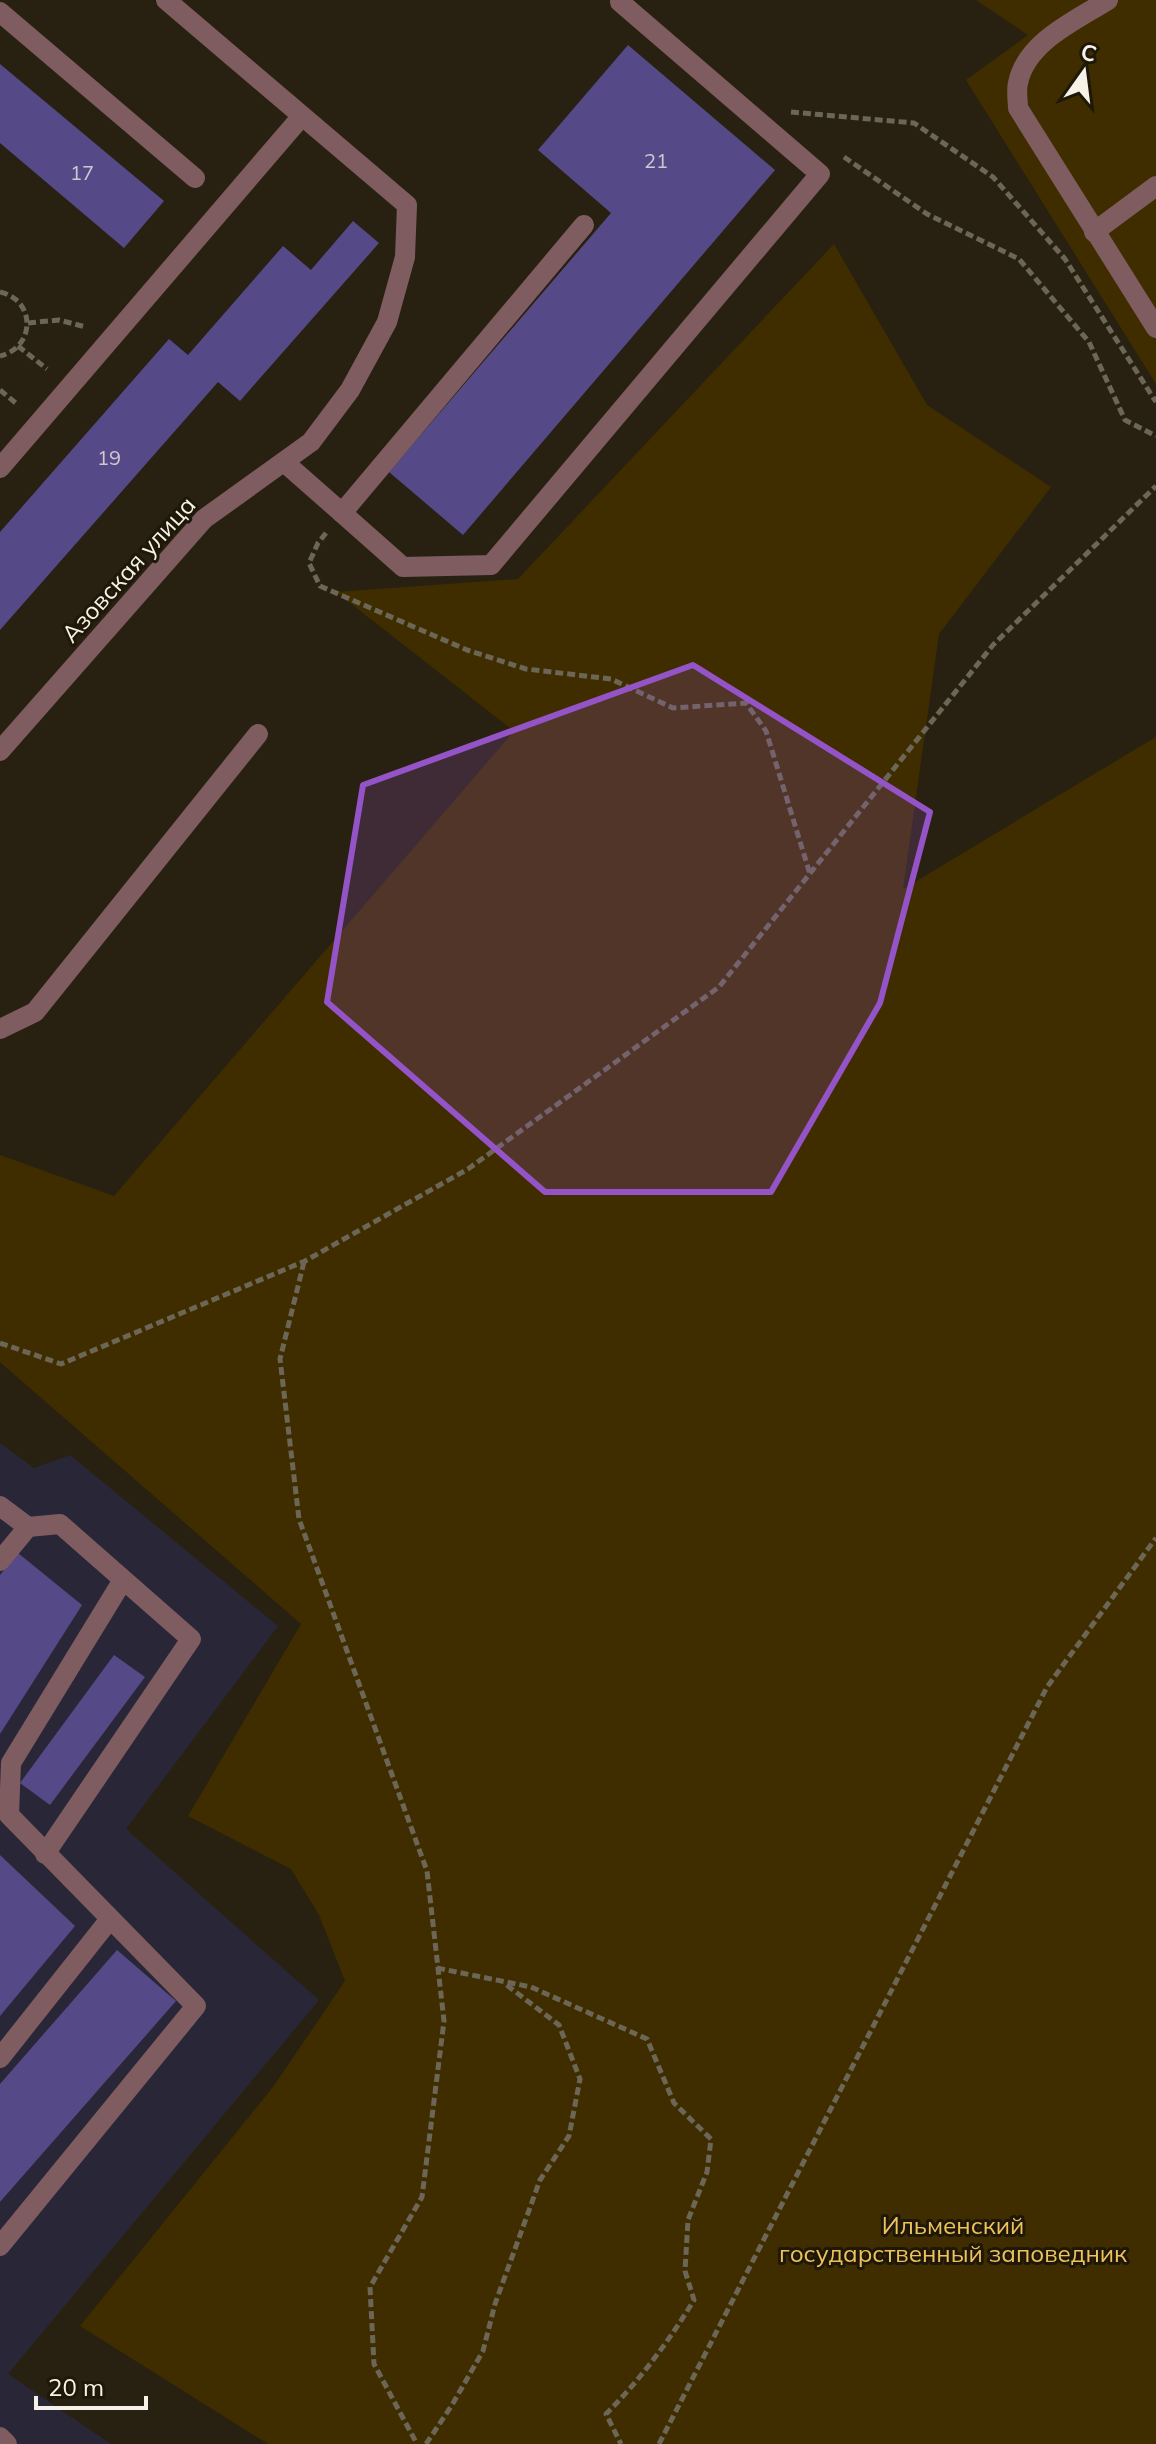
<svg xmlns="http://www.w3.org/2000/svg" width="1156" height="2444" font-family="Mulish,sans-serif">
<style>
.industrial{fill:#292737}
.green{fill:#3f2d00}
.building{fill:#564988}
.lines{fill:none;stroke-linecap:round;stroke-linejoin:round}
.path{stroke:#6c6657;stroke-width:5;stroke-dasharray:8 4;stroke-linecap:butt}
.service{stroke:#7f5c60;stroke-width:20}
.minor{stroke:#7f5c60;stroke-width:20}
.marked{fill:#9454c7;fill-opacity:0.2;stroke:#9454c7;stroke-width:6;stroke-linejoin:round}
.labels{text-anchor:middle;dominant-baseline:central;stroke-width:6;stroke-linejoin:round;paint-order:stroke}
.number-label{font-size:20px;fill:#cfc8cf}
.street-label{font-size:24px;fill:#f7f2e7;stroke:#1f1808}
.park-label{font-size:24px;fill:#eec25a;stroke:#1f1808}
</style>
<rect width="100%" height="100%" fill="#282111"/>
<!-- industrial -->
<polygon class="industrial" points="0,1443 34,1468 70,1455 278,1626 126,1829 319,2000 8,2374 111,2444 0,2444"/>
<!-- green -->
<g class="green">
<polygon points="976,0 1156,0 1156,384 966,80 1028,35"/>
<polygon points="834,244 927,405 1051,487 939,634 903,889 1156,737 1156,2444 268,2444 80,2326 273,2087 345,1981 319,1915 291,1869 188,1816 301,1624 0,1362 0,1155 114,1196 514,731 336,592 518,579"/>
</g>
<!-- building -->
<g class="building">
<polygon points="628,45 775,170 463,535 389,472 611,213 538,150"/>
<polygon points="0,64 164,201 124,248 0,143"/>
<polygon points="353,221 379,243 240,401 218,382 0,630 0,532 169,339 188,355 283,246 311,270"/>
<polygon points="18,1553 82,1605 0,1734 0,1575"/>
<polygon points="114,1655 145,1677 50,1805 20,1783"/>
<polygon points="0,1855 75,1926 0,2016"/>
<polygon points="117,1950 176,2001 0,2202 0,2084"/>
</g>
<g class="lines">
<!-- path -->
<g class="path">
<polyline points="791,112 914,123 993,177 1065,259 1156,402"/>
<polyline points="844,157 927,214 1019,259 1089,342 1125,420 1156,436"/>
<path d="M0 292C36 300 36 347 0 356"/>
<polyline points="28,323 59,320 86,327"/>
<polyline points="18,346 47,369"/>
<polyline points="0,390 17,404"/>
<polyline points="326,533 318,543 309,563 320,586 467,650 526,669 611,679 673,708 746,703 766,731 810,874"/>
<polyline points="304,1262 280,1359 299,1519 427,1871 444,2021 422,2197 370,2287 374,2364 417,2444"/>
<polyline points="0,1343 61,1364 305,1261 468,1169 719,987 993,645 1156,486"/>
<path d="M437 1968 531 1987 647 2039 674 2103 711 2139 707 2172 688 2220 685 2271 694 2300C669 2341 640 2380 606 2414L621 2444"/>
<polyline points="426,2444 452,2405 483,2351 495,2304 540,2180 569,2136 580,2079 559,2025 504,1983"/>
<polyline points="659,2444 1047,1687 1156,1538"/>
</g>
<!-- service -->
<g class="service">
<path d="M1108 0C1075 21 1026 42 1018 83 1016 91 1018 101 1018 108L1156 328"/>
<polyline points="0,12 195,178"/>
<polyline points="1094,232 1156,186"/>
<polyline points="284,462 342,513 584,225"/>
<polyline points="0,468 302,116"/>
<polyline points="342,513 403,567 491,565 820,174 620,2"/>
<polyline points="0,1029 35,1012 258,734"/>
<polyline points="0,1506 28,1527"/>
<polyline points="0,1561 28,1527 60,1524 191,1639 45,1854"/>
<polyline points="0,2058 110,1919"/>
<polyline points="0,2246 196,2006 9,1815 11,1763 123,1580"/>
<polyline points="0,2437 7,2444"/>
</g>
<!-- minor -->
<polyline class="minor" points="0,751 204,519 311,442 350,390 387,322 405,257 407,205 166,0"/>
</g>
<!-- marked area -->
<path class="marked" d="M693 665 930 812 880 1003 771 1192H545L327 1002 363 785Z"/>
<g class="labels">
<!-- number labels -->
<g class="number-label">
<text x="656" y="160">21</text>
<text x="82" y="172">17</text>
<text x="109" y="457">19</text>
</g>
<!-- street labels -->
<g class="street-label">
<text transform="translate(128 569) rotate(-48)">Азовская улица</text>
</g>
<!-- park labels -->
<g class="park-label">
<text x="953" y="2225">Ильменский<tspan x="953" dy="28">государственный заповедник</tspan></text>
</g>
</g>
<!-- north arrow -->
<g transform="translate(1084 72) rotate(14)" stroke="#1f1808" stroke-width="6" paint-order="stroke">
<path d="M0-6L14 30L0 20L-14 30Z" fill="#f7f2e7"/>
<text y="-12" font-size="22" font-weight="bold" text-anchor="middle" fill="#f7f2e7">С</text>
</g>
<!-- scale -->
<path d="M36 2396v12h110v-12" fill="none" stroke="#f7f2e7" stroke-width="4"/>
<text x="48" y="2396" font-size="24" fill="#f7f2e7" stroke="#1f1808" stroke-width="6" paint-order="stroke">20 m</text>
</svg>
